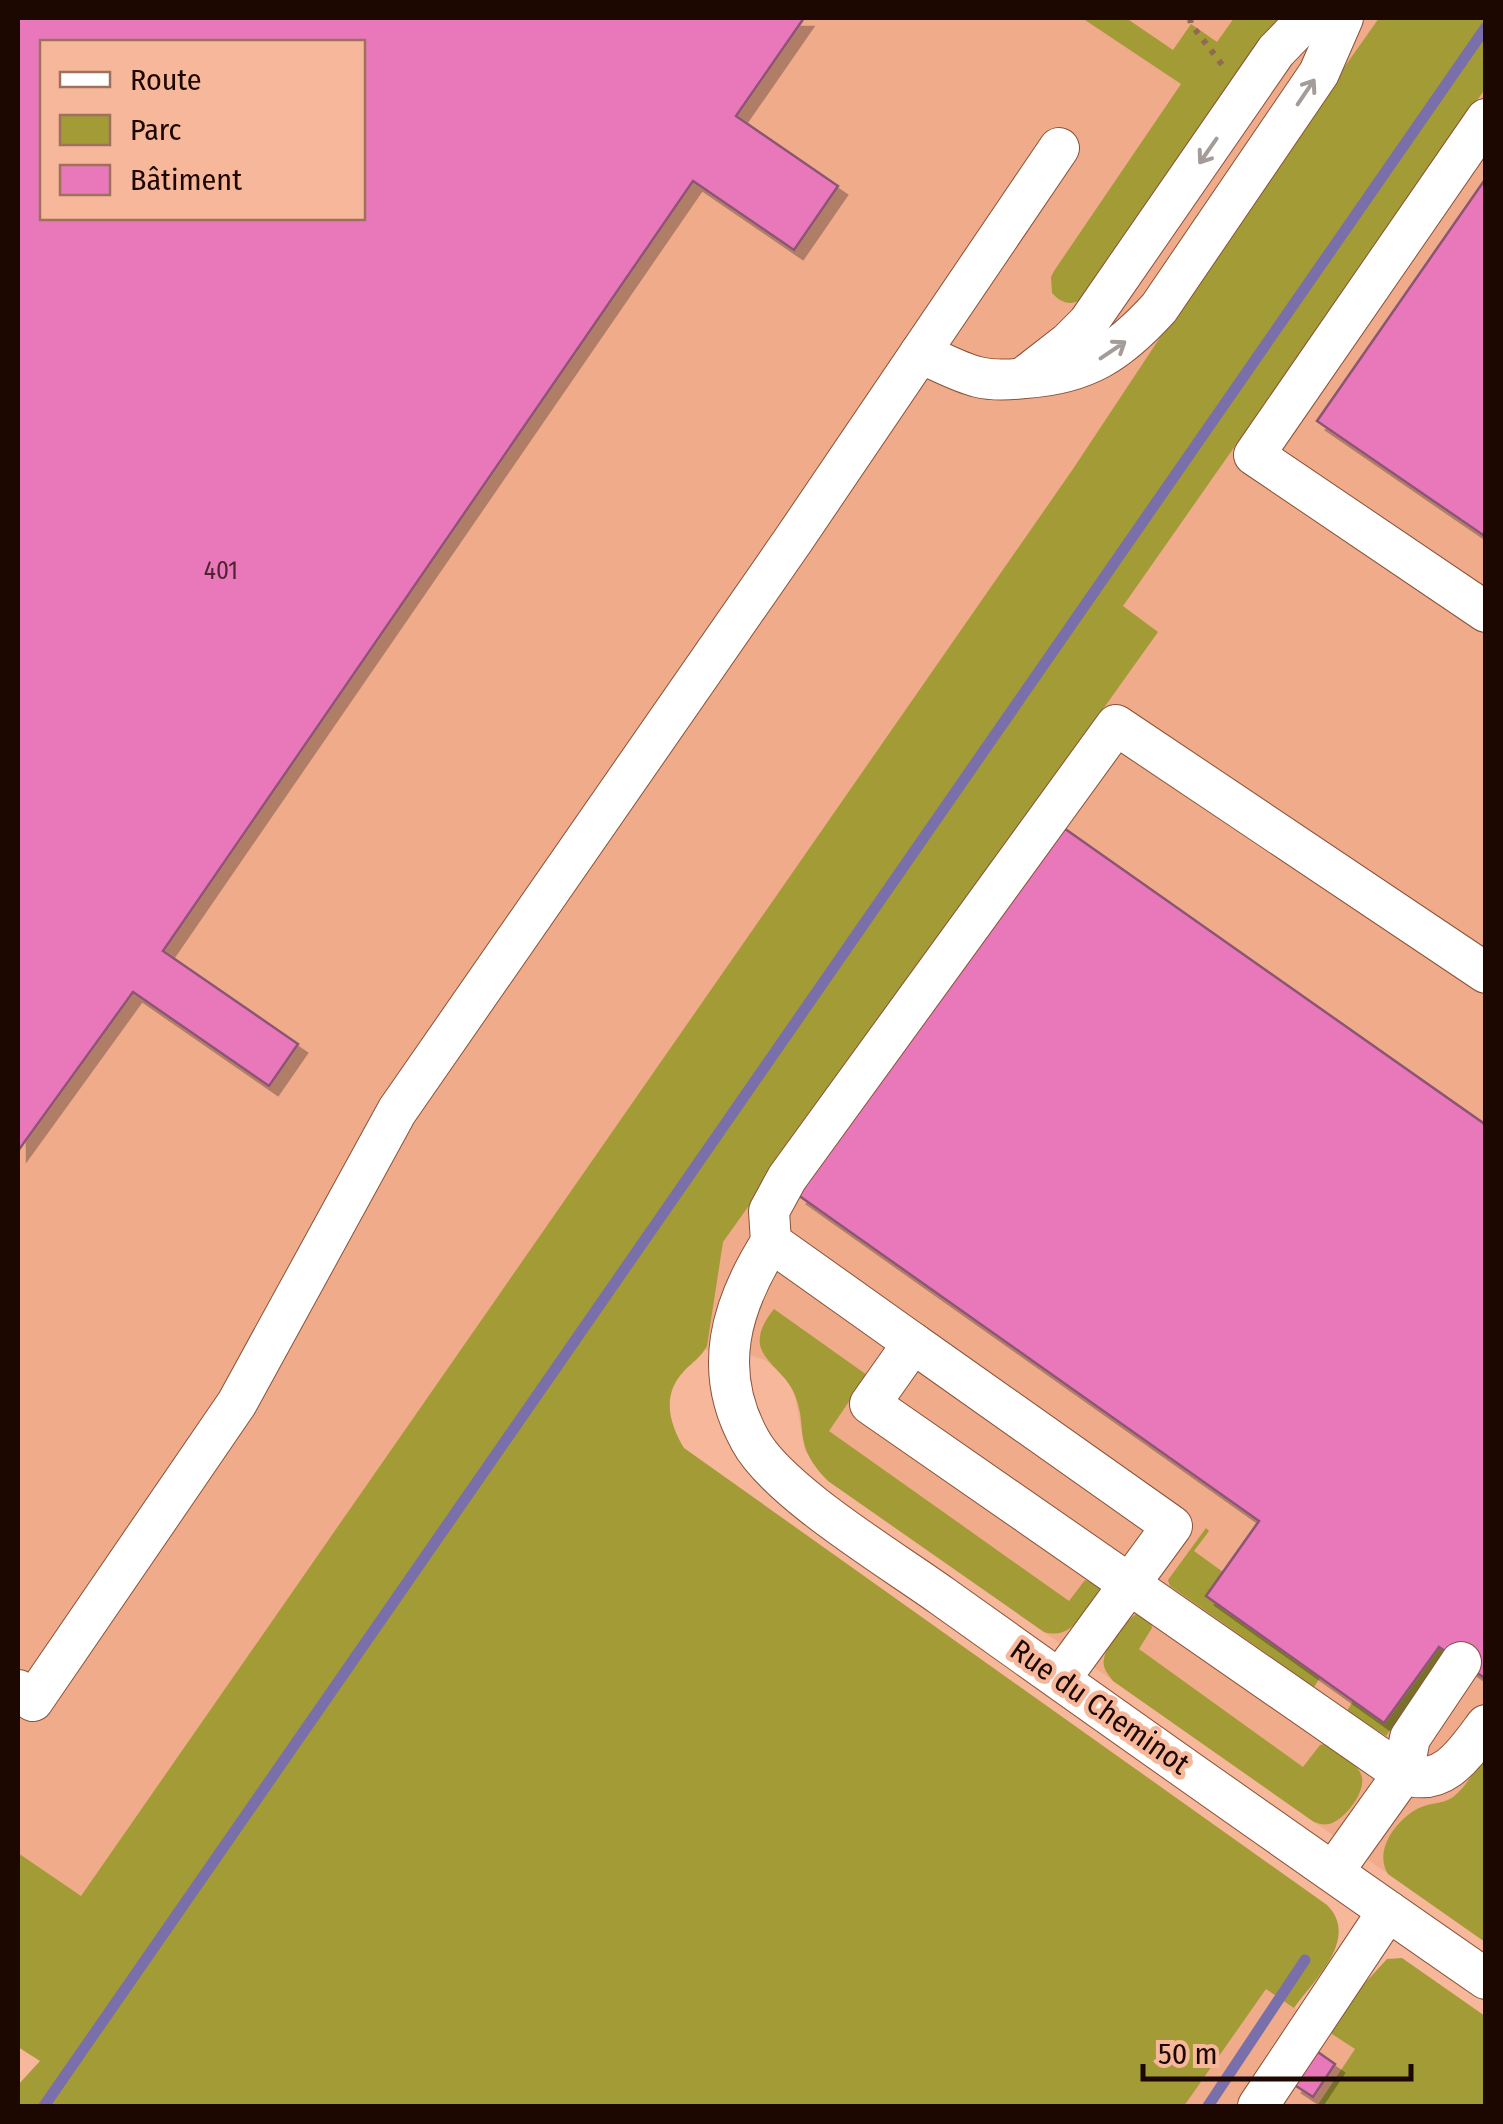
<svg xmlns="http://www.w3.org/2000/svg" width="1503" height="2124" font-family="'Fira Sans Condensed',sans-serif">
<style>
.built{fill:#f0ab8b;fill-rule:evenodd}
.green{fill:#a29b36}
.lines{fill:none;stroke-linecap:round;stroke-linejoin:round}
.stream{stroke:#7970ab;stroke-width:11}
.building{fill:#e978ba;stroke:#8b5573;stroke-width:2.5;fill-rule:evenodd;filter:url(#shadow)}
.minor-casing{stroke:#895238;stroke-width:42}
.path{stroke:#946856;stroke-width:6;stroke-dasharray:5 8;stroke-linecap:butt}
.minor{stroke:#fff;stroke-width:40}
.oneway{stroke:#a59c99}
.labels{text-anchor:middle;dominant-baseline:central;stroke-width:9;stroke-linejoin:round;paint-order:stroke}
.number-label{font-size:25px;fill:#50242f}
.street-label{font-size:30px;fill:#1d0801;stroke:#f6b79b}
</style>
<defs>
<filter id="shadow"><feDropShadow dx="9" dy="9" stdDeviation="0" flood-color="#0004"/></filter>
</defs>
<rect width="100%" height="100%" fill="#f6b79b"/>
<!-- built -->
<g class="built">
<path d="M18 18H1418L85 1931 18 1885ZM42 42H362V218H42Z"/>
<polygon points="1485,88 1485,1942 829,1481 805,1451 794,1391 783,1375 765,1360 747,1354 704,1350 637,1299"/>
<polygon points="1266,1988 1355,2049 1318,2106 1184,2106"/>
</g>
<!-- green -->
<g class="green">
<path d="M1082 18H1126L1173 50 1191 24 1217 42 1234 18H1278L1088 292C1077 306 1065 307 1052 293L1051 277 1054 271 1181 84Z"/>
<path d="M1379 18H1485V89L1123 606 1158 632 723 1242 707 1346C701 1357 693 1362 685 1370 661 1394 669 1423 684 1448L1327 1905C1360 1938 1315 1979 1294 2008L1266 1989 1184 2106H18V2085L40 2061 18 2047V1853L81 1896 1073 469 1257 191Z"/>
<path d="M774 1309 867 1375 829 1431 1069 1601 1085 1580 1098 1585 1100 1589C1085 1610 1073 1641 1044 1632L828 1481C789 1441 811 1427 792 1389 784 1373 764 1362 760 1345 758 1331 766 1319 774 1309Z"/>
<polygon points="1206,1528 1209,1531 1194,1551 1223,1572 1206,1597 1320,1678 1314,1687 1170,1586 1168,1580"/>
<path d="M1138 1613 1151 1623 1152 1628 1139 1649 1303 1767 1320 1745 1324 1744C1336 1752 1355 1761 1361 1774 1368 1790 1345 1820 1329 1824 1323 1825 1320 1824 1314 1822L1113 1681C1108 1674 1102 1668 1104 1659 1106 1645 1126 1619 1138 1613Z"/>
<polygon points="1439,1647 1446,1651 1386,1736 1347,1711 1353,1701 1384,1722"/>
<path d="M1485 1754V1942L1388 1874C1373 1850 1397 1819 1419 1808 1428 1803 1441 1804 1450 1799 1465 1790 1476 1768 1485 1754Z"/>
<polygon points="1402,1958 1485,2016 1485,2106 1317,2106 1355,2049 1329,2032 1353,1996 1387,1959"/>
</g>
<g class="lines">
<!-- stream -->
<g class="stream">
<polyline points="44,2106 1486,27"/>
<polyline points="1208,2106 1305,1960"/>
</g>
</g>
<!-- building -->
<g class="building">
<path d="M18 18H804L736 116 838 186 794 250 693 181 163 951 298 1044 269 1086 133 992 18 1151ZM42 42H362V218H42Z"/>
<polygon points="1486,178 1486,537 1317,421"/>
<polygon points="1061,826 1486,1125 1486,1679 1439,1647 1384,1723 1206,1596 1259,1521 798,1195"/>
<polygon points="1315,2050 1335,2064 1313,2097 1293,2084"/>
</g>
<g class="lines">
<defs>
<g id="minor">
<polyline points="1486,119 1254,455 1486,612"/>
<path d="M920 353C939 361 958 372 978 377 994 381 1009 380 1025 378 1086 374 1118 353 1159 308L1319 73 1343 18"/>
<polyline points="1024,377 1069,342 1088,323 1276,51 1308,18"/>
<polyline points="771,1242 769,1211 787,1178 1116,725 1486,973"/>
<polyline points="913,1343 1172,1526 1060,1679"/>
<path d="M1461 1662 1410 1738 1403 1774C1443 1788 1464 1755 1486 1725"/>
<polyline points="18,1690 33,1701 237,1403 397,1111 794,539 1059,148"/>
<path d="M1333 1872 1403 1774 870 1404 913 1343 771 1242C731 1305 711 1370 750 1440 777 1491 892 1560 942 1596 1123 1725 1304 1853 1486 1979"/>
<polyline points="1258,2106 1388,1911"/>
</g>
</defs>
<!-- minor casing -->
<use href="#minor" class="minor-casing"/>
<!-- path -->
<polyline class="path" points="1190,18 1191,24 1223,66"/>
<!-- minor -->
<use href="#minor" class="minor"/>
</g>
<!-- one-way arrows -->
<defs><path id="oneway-shaft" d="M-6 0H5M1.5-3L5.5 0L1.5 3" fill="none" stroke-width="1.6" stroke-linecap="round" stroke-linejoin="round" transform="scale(2.5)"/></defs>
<g class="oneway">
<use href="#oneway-shaft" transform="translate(1306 92) rotate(-56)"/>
<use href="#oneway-shaft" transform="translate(1208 151) rotate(125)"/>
<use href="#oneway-shaft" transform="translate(1113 350) rotate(-34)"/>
</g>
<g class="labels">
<!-- number labels -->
<g class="number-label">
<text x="221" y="571">401</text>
</g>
<!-- street labels -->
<g class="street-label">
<text transform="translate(1100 1707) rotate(35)">Rue du Cheminot</text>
</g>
</g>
<!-- border -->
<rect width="1503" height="2124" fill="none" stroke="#1d0801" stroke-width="40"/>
<!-- legend -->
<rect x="40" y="40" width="325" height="180" fill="#f6b79b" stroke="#9f715d" stroke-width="2.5"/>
<rect x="60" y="72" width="50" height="15" fill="#ffffff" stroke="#9f715d" stroke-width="2.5"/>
<text x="130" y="90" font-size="30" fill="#1d0801">Route</text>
<rect x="60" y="115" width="50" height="30" fill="#a29b36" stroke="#9f715d" stroke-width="2.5"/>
<text x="130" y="140" font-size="30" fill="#1d0801">Parc</text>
<rect x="60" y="165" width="50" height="30" fill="#e978ba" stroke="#9f715d" stroke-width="2.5"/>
<text x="130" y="190" font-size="30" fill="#1d0801">Bâtiment</text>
<!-- scale -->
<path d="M1143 2064v15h268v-15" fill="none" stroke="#1d0801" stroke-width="5"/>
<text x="1158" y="2064" font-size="30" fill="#1d0801" stroke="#f6b79b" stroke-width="8" paint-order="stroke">50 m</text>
</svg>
